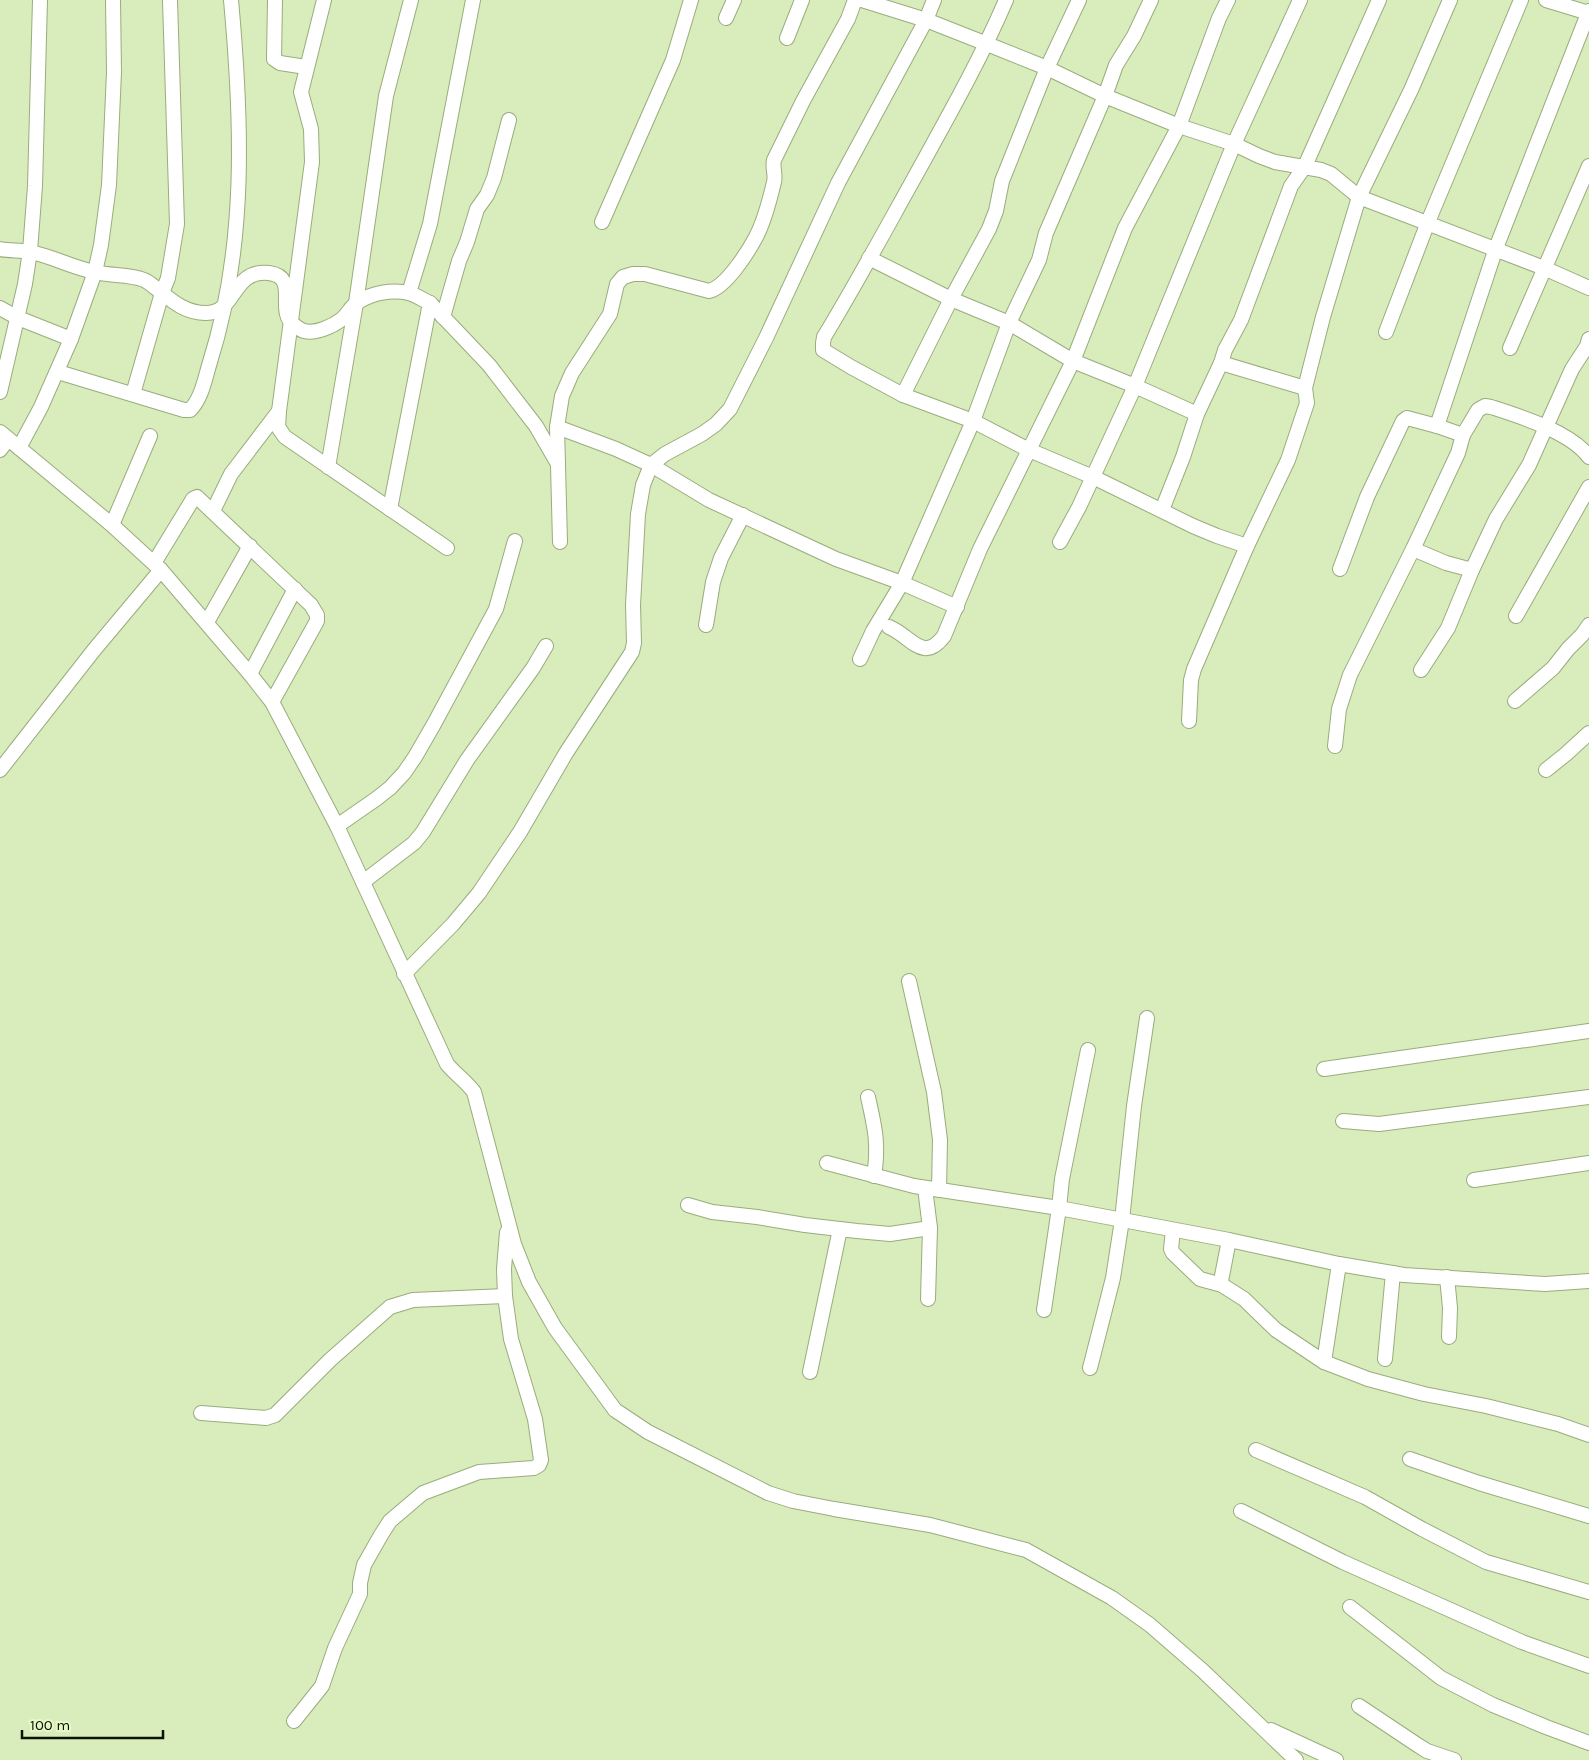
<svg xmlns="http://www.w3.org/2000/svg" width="1589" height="1760" font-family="Karla,sans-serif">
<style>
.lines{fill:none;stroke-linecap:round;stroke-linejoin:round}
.minor-casing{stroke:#9aac7d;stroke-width:16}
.minor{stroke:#fff;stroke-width:14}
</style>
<rect width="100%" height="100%" fill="#d9ecbb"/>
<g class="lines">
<defs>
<g id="minor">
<polyline points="275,0 274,59 280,63 306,67"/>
<polyline points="324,0 301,92 311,129 312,162 279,411 278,427 285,437 447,548"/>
<polyline points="862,0 926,20 987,44 1047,68 1105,96 1179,126 1234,144 1259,156 1275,162 1321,170 1331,174 1359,197 1544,268 1589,288"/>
<path d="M1006 0C979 63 945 122 912 182 883 234 855 286 824 337L823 343V350L851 367 903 395 973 421 1029 450 1093 477 1193 526 1217 536 1247 546"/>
<polyline points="1546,0 1589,13"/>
<polyline points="726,18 734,0"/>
<polyline points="787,38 802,0"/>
<polyline points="602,222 673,60 691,0"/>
<path d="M0 249C10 251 20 250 30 252 52 256 73 268 95 272 111 276 130 274 144 280 149 282 153 286 157 289 172 301 185 313 206 313 237 313 231 269 269 273 300 277 275 311 294 325 297 327 300 330 304 331 316 334 333 326 342 319 348 314 351 306 358 302 372 293 392 289 409 293 416 295 423 300 430 303L390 509"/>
<polyline points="869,258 951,299 1009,323 1073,361 1135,386 1197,414"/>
<polyline points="409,293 430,224 473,0"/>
<polyline points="430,303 489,365 536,426 558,464"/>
<polyline points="0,308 18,318 71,339"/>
<polyline points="443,317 459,261 467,242 477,209 487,195 494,178 509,120"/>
<polyline points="1386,332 1428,222 1521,0"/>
<polyline points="1510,348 1589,166"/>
<polyline points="1221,363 1305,388"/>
<path d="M58 372 184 410H190C202 398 205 378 210 362 247 245 242 120 231 0"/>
<polyline points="0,392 25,284 30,251 35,186 40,0"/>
<polyline points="133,394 162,293 168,278 177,224 170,0"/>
<polyline points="903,395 951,299 989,229 996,211 1002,181 1047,68 1079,0"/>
<polyline points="1437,426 1496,248 1589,11"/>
<polyline points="557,427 616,449 651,465 709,500 836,559 902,583 957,607"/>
<path d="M0 432 112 525 161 570 250 674 272 702 337 826 447 1064C455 1074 466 1081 474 1092L514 1244 529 1282 555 1328 615 1410 648 1432 768 1493 793 1501 834 1509 930 1525 1026 1550 1112 1598 1150 1625 1203 1671 1296 1760"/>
<polyline points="19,448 41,407 71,339 95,272 101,245 109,185 114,72 113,0"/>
<polyline points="0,450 8,439"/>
<polyline points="328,467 356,303 386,96 411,0"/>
<polyline points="1162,510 1183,457 1197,414 1221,363 1225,350 1241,320 1291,186 1305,166 1379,0"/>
<polyline points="213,511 231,474 279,411"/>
<polyline points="112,525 150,436"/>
<path d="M560 542 557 427 562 396 572 373 610 314 617 284 623 277 633 274H645L709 291C726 287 748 252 756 237 764 222 770 199 774 182 776 174 772 168 774 160L803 101 848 19 855 0"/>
<polyline points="1060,542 1079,507 1135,386 1234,144 1300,0"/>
<polyline points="1413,549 1446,563 1472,570"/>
<polyline points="154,563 193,499 197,497 311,605 317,615 317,621 272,702"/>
<polyline points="1340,569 1367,497 1403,421 1407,418 1437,426 1463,435"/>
<polyline points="1516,616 1589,487"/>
<polyline points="207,622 250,546"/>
<polyline points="706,625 713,582 721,558 743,515"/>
<path d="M889 627C911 636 923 664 944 636L980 549 1073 361 1125 228 1179 126 1219 18 1228 0"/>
<polyline points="860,659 873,631 902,583 973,421 1009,323 1039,260 1046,233 1105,96 1116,65 1134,36 1151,0"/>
<polyline points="1421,670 1448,628 1472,570 1496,519 1529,465 1572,369 1587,346 1589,339"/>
<polyline points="250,674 295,589"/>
<polyline points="1515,701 1553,668 1568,649 1582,635 1589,625"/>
<polyline points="1189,721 1191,680 1194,669 1247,546 1288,460 1307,403 1305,388 1323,317 1359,197 1411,90 1450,0"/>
<path d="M1335 746 1339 709 1350 675 1413 549 1458 453 1463 435 1478 410 1485 406 1491 407C1519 416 1571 432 1589 457"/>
<polyline points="0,770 94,650 161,570"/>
<polyline points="1546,770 1566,754 1589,733"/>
<polyline points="337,826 376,799 390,788 404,773 415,757 434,724 496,609 515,541"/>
<polyline points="363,882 414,843 423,832 467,760 533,668 546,646"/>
<polyline points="404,974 453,924 479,893 520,832 566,753 632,652 634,643 633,605 638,514 643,485 651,465 665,454 702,434 716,424 730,409 766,338 838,183 926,20 934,0"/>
<polyline points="909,981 934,1092 940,1140 939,1190"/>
<polyline points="1324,1069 1589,1031"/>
<path d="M868 1097C875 1128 879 1145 874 1176"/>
<polyline points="1343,1121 1379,1124 1589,1097"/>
<polyline points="827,1163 914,1186 1059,1208 1229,1240 1339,1264 1404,1275 1545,1284 1589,1281"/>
<polyline points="1474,1180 1589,1163"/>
<polyline points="925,1188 930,1228 928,1299"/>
<polyline points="688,1205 712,1212 757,1217 805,1225 857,1231 890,1234 930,1228"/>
<polyline points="1173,1230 1171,1249 1173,1253 1200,1279 1222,1285 1244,1299 1276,1330 1324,1362 1368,1379 1424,1394 1486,1406 1558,1424 1589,1435"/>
<polyline points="1447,1277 1450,1308 1449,1337"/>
<polyline points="1222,1285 1221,1281 1229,1240"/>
<polyline points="1044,1310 1059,1208 1062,1179 1088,1050"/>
<polyline points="1385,1359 1393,1273"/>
<polyline points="1324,1362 1339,1264"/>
<polyline points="1090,1368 1113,1278 1122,1220 1134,1106 1147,1018"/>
<polyline points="810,1372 840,1229"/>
<polyline points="201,1413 266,1418 275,1415 330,1360 390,1307 413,1300 505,1296"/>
<polyline points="1256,1450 1365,1497 1422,1529 1486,1562 1589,1592"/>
<polyline points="1410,1459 1479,1483 1589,1516"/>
<polyline points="1241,1511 1343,1562 1522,1642 1589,1666"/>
<polyline points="1350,1607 1441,1678 1493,1705 1546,1727 1589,1743"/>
<polyline points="1359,1706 1416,1744 1427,1751 1454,1760"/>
<polyline points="294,1721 322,1686 335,1648 360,1594 360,1583 364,1565 381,1535 390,1521 423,1493 479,1472 534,1468 539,1465 541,1460 535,1419 511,1339 505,1296 504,1269 507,1232"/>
<polyline points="1271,1730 1336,1760"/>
</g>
</defs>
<!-- minor casing -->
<use href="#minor" class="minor-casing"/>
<!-- minor -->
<use href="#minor" class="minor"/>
</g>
<!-- scale -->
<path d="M22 1730v8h141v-8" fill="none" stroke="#0d1303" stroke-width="2.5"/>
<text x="30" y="1730" font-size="15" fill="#0d1303" stroke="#e6f9c8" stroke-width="4" paint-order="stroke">100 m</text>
</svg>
